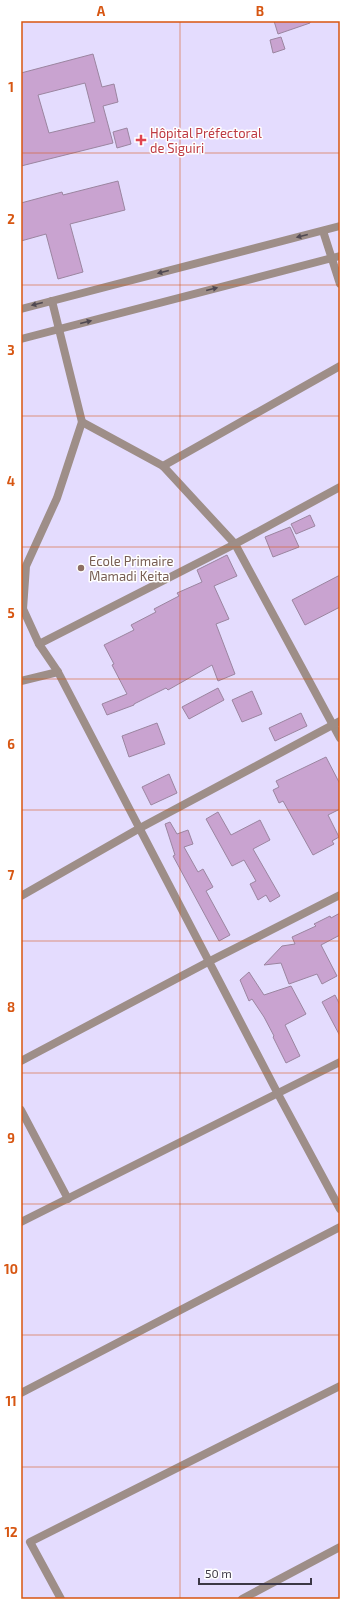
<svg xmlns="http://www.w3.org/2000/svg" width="361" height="1620" font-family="'Exo 2',sans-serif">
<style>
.building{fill:#c9a3d0;stroke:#9b85a0;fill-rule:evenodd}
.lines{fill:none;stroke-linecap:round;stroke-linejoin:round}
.street{stroke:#9e8e88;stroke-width:8}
.oneway{fill:#504952}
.grid{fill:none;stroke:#d75612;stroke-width:1;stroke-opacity:0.55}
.health-dot{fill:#e0444e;stroke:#fff;stroke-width:1.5}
.education-dot{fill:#8d6e63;stroke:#fff;stroke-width:1.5}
.labels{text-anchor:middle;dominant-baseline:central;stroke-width:3;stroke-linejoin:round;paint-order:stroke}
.health-label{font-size:13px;fill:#be3a42;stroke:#fff;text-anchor:start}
.education-label{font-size:13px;fill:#785e54;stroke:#fff;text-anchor:start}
.neatline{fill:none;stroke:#d75612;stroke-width:1.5}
.grid-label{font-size:13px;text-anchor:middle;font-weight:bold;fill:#d75612}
</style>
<rect width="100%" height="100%" fill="#e4dcfe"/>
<!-- building -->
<g class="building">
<polygon points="274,21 310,21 310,23 278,34"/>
<polygon points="281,37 285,49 273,53 270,40"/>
<path d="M93 54 102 87 114 84 118 102 103 106 113 143 21 166V73ZM85 83 95 122 49 133 38 95Z"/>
<polygon points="127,128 131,144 117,148 113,132"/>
<polygon points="118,181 125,210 70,224 83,272 58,279 46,234 21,241 21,203 62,192 63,195"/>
<polygon points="310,515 315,526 296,534 291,524"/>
<polygon points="290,527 299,547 273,557 265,537"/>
<polygon points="227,555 237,576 214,586 229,619 216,624 235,674 218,681 212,665 168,690 166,688 134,704 134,705 107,715 102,704 127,694 112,665 114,664 104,645 134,630 131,625 156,612 154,609 179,596 177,593 202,582 197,570"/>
<polygon points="340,575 340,607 305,625 292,600"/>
<polygon points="218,688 224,700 189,719 182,707"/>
<polygon points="252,691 262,714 242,722 232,700"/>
<polygon points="301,713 307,726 275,741 269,728"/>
<polygon points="157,723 165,744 129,757 122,736"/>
<polygon points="326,757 340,784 340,809 328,815 339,837 332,841 334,844 313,855 283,801 279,803 273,790 279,787 276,781"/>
<polygon points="169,774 177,793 151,805 142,787"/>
<polygon points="218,812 231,835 260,820 270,840 253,849 280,896 270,902 266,895 258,900 250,884 256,881 244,860 232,866 206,819"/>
<polygon points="170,822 177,834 188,830 193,844 184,847 198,872 203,869 213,887 206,891 230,935 219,941 173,856 175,855 165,824"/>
<polygon points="340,913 340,935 321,945 337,976 322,984 317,974 289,984 281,963 264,965 282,946 295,944 292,937 316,926 314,924 330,916 331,918"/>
<polygon points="249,972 264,995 291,986 306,1014 285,1025 300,1056 286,1063 273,1037 274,1036 264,1017 252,999 249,1001 240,980"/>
<polygon points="335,995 340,1005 340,1036 322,1002"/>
</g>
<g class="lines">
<!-- street -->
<g class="street">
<polyline points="323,231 340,284"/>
<polyline points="52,301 82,422 163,466 235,544 340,738"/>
<polyline points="21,309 340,226"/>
<polyline points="21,339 340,256"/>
<polyline points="82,422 57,498 26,566 23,609 39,644 58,672 278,1094 340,1209"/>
<polyline points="163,466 340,366"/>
<polyline points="39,644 235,544 340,487"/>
<polyline points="21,681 58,672"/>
<polyline points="21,896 140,828 340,721"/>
<polyline points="21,1061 208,962 340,895"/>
<polyline points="21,1110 68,1199"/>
<polyline points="21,1222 340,1062"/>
<polyline points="21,1393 340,1227"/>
<polyline points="61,1599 30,1542 340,1386"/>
<polyline points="242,1599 340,1547"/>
</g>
</g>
<!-- one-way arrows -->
<defs><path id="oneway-solid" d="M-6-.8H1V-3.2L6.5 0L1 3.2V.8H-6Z"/></defs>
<g class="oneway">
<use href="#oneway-solid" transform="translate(302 236) rotate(166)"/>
<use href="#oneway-solid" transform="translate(163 272) rotate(166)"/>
<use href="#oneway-solid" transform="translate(212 289) rotate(-14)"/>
<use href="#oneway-solid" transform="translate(37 304) rotate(166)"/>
<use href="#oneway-solid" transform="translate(86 322) rotate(-14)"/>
</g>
<!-- grid -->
<path class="grid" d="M180 21V1599M21 153H340M21 285H340M21 416H340M21 547H340M21 679H340M21 810H340M21 941H340M21 1073H340M21 1204H340M21 1335H340M21 1467H340"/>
<!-- markers -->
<path class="health-dot" d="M139 134h4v4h4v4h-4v4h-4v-4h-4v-4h4z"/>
<circle class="education-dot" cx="81" cy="568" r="4"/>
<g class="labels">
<!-- health labels -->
<g class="health-label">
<text x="150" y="133">Hôpital Préfectoral<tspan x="150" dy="15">de Siguiri</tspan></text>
</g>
<!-- education labels -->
<g class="education-label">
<text x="89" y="561">Ecole Primaire<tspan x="89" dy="15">Mamadi Keita</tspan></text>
</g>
</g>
<!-- border -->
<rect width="361" height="1620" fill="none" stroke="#ffffff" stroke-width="44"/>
<!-- scale -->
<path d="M199 1578v6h112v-6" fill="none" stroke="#3c3845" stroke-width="2"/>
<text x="205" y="1578" font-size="12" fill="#3c3845" stroke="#ffffff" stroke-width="3" paint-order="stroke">50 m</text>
<rect x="22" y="22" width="317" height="1576" class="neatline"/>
<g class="grid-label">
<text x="101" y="16">A</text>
<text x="260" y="16">B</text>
<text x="11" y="92">1</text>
<text x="11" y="224">2</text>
<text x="11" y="355">3</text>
<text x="11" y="486">4</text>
<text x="11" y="618">5</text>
<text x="11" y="749">6</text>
<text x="11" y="880">7</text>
<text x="11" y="1012">8</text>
<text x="11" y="1143">9</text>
<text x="11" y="1274">10</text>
<text x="11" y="1406">11</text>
<text x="11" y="1537">12</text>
</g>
</svg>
